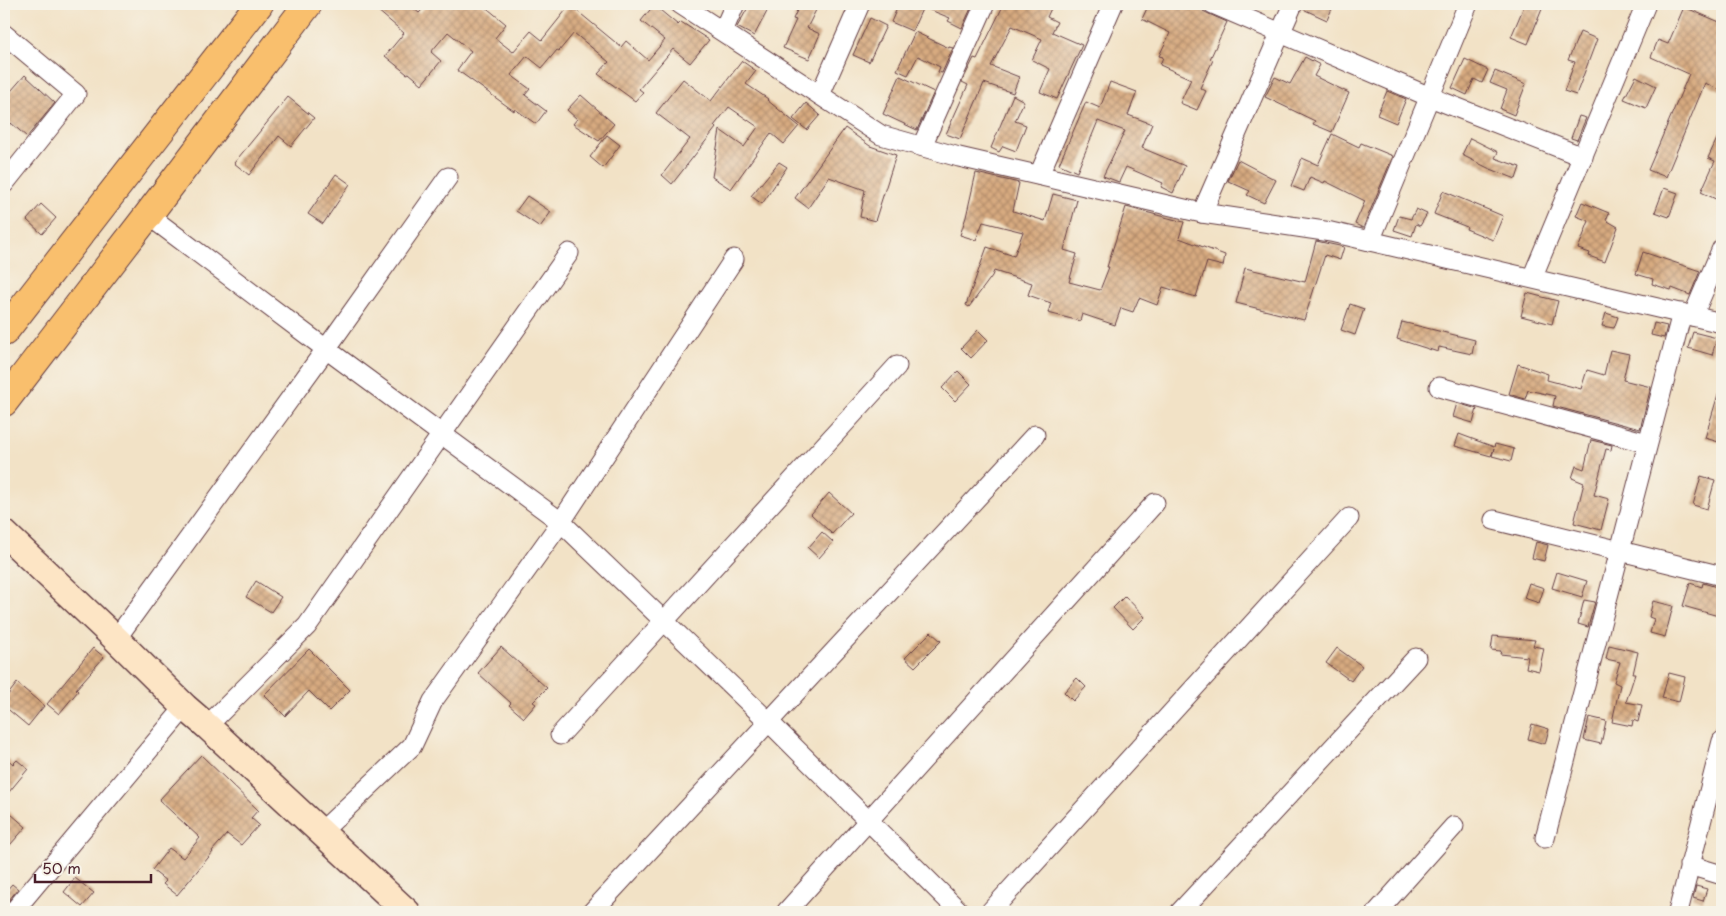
<svg xmlns="http://www.w3.org/2000/svg" width="1726" height="916" font-family="'Playpen Sans',sans-serif">
<style>
.building{fill:url(#building-cross-hatch)}
.lines{fill:none;stroke-linecap:round;stroke-linejoin:round}
.minor-casing{stroke:#633c42;stroke-width:21}
.secondary-casing{stroke:#633c42;stroke-width:29}
.primary-casing{stroke:#633c42;stroke-width:30}
.minor{stroke:#fff;stroke-width:19}
.secondary{stroke:#fde5c5;stroke-width:26}
.primary{stroke:#f9bf6d;stroke-width:28}
</style>
<defs>
<pattern id="building-cross-hatch" width="8" height="8" patternUnits="userSpaceOnUse" patternTransform="scale(1.25)"><rect width="8" height="8" fill="#d7aa80"/><path d="M0 0l8 8M0 8l8-8" fill="none" stroke="#b08a69"/></pattern>
</defs>
<rect width="100%" height="100%" fill="#f7f3e8"/>
<filter id="ink" filterUnits="userSpaceOnUse"><feTurbulence type="fractalNoise" baseFrequency=".02" numOctaves="2"/><feDisplacementMap in="SourceGraphic" scale="10" xChannelSelector="R" yChannelSelector="G"/><feConvolveMatrix kernelMatrix="1 2 1 2 8 2 1 2 1" color-interpolation-filters="sRGB"/></filter>
<filter id="wash" filterUnits="userSpaceOnUse"><feTurbulence type="fractalNoise" baseFrequency=".0096" numOctaves="4" result="noise"/><feDisplacementMap in="SourceGraphic" scale="20" xChannelSelector="R" yChannelSelector="G"/><feGaussianBlur stdDeviation="1.12" result="paint"/><feColorMatrix in="noise" values="0 0 0 0 0 0 0 0 0 0 0 0 0 0 0 0 0 1.4 0 .05"/><feComposite in="paint" operator="in"/></filter>
<g filter="url(#wash)">
<rect width="100%" height="100%" fill="#f2e2c6"/>
<g id="blocks">
<!-- building -->
<g class="building">
<polygon points="370,4 408,4 419,13 428,4 482,4 506,24 495,38 513,52 531,31 542,40 570,5 621,47 626,41 648,60 665,40 641,21 654,5 678,25 681,22 709,40 690,63 673,49 639,89 643,92 635,101 598,74 609,62 574,33 559,51 557,50 542,68 527,56 511,75 530,89 525,95 546,111 536,124 515,109 514,111 457,70 471,51 448,32 431,52 441,61 422,84 409,73 407,74 385,56 404,33"/>
<polygon points="750,4 771,4 754,36 737,27"/>
<polygon points="800,4 819,4 807,28 820,34 809,59 783,48 796,20 793,19"/>
<polygon points="899,4 973,4 962,28 948,21 950,18 923,7 912,31 891,22"/>
<polygon points="1004,4 1053,4 1047,17 1057,22 1052,32 1082,45 1057,99 1040,92 1050,69 1032,60 1042,39 1012,26 991,66 1019,77 1013,93 984,83 960,139 946,134 968,85 962,82 974,58 977,59"/>
<polygon points="1149,4 1192,4 1203,9 1203,11 1209,14 1227,22 1210,59 1213,60 1200,88 1206,91 1197,110 1180,103 1191,79 1160,65 1163,57 1159,56 1170,33 1142,19"/>
<polygon points="1304,4 1334,4 1327,20 1303,9"/>
<polygon points="1525,4 1544,4 1528,44 1511,37"/>
<polygon points="1684,7 1722,23 1722,91 1705,83 1666,177 1648,170 1689,74 1651,57 1658,40 1668,44"/>
<polygon points="870,18 886,26 869,62 853,55"/>
<polygon points="915,32 949,48 949,47 953,48 942,73 938,72 940,67 918,56 908,75 897,70"/>
<polygon points="1580,32 1597,39 1576,95 1564,91 1575,62 1568,60"/>
<polygon points="1305,57 1320,65 1314,76 1349,93 1332,132 1313,124 1315,121 1265,97 1275,77 1290,84"/>
<polygon points="1465,59 1488,70 1482,83 1474,79 1467,95 1452,88"/>
<polygon points="742,61 756,71 746,84 768,99 767,100 799,126 784,144 771,133 731,189 712,177 720,130 744,147 758,127 729,107 714,126 716,128 672,184 662,175 690,139 656,113 683,79 711,101"/>
<polygon points="1495,71 1526,84 1514,115 1500,109 1507,90 1490,83"/>
<polygon points="25,75 55,103 27,137 11,123 4,131 4,99"/>
<polygon points="900,76 934,92 917,130 883,114"/>
<polygon points="1636,76 1656,86 1646,108 1624,99"/>
<polygon points="1110,82 1137,92 1128,115 1152,124 1142,148 1185,166 1173,193 1161,187 1163,183 1126,167 1119,182 1103,176 1125,131 1098,121 1077,172 1059,164 1086,102 1100,108"/>
<polygon points="1387,91 1406,99 1396,123 1377,115"/>
<polygon points="581,95 614,124 599,141 573,124 577,119 567,110"/>
<polygon points="1013,95 1024,101 1015,121 1026,125 1016,151 1003,146 999,152 991,148"/>
<polygon points="288,97 314,118 291,146 279,136 249,175 234,163"/>
<polygon points="806,103 820,115 807,130 793,119"/>
<polygon points="1579,116 1586,118 1577,140 1571,138"/>
<polygon points="845,128 870,146 896,155 875,221 860,217 865,190 829,177 808,208 795,198"/>
<polygon points="1722,128 1722,202 1701,192 1715,161 1708,158"/>
<polygon points="1332,134 1359,147 1361,143 1393,156 1363,228 1355,224 1365,201 1325,181 1324,183 1310,177 1304,191 1291,186 1302,158 1318,165"/>
<polygon points="607,135 620,145 603,168 590,157"/>
<polygon points="1470,138 1498,152 1495,158 1520,167 1516,179 1488,168 1462,155"/>
<polygon points="1238,160 1276,180 1264,203 1247,195 1250,191 1228,181"/>
<polygon points="779,162 787,167 762,204 751,196"/>
<polygon points="976,173 1019,183 1013,211 1045,221 1053,194 1077,200 1064,250 1077,254 1069,282 1100,290 1109,267 1107,267 1126,207 1184,222 1179,238 1225,255 1223,266 1207,262 1196,297 1163,287 1157,305 1139,298 1133,312 1121,308 1115,325 1082,314 1080,321 1048,313 1051,303 1028,295 1032,283 994,271 992,276 969,307 966,305 987,247 1014,256 1023,232 983,222 976,240 960,235 966,217"/>
<polygon points="336,174 350,184 323,224 308,214"/>
<polygon points="1664,188 1678,193 1669,217 1655,212"/>
<polygon points="1443,191 1503,216 1493,240 1466,229 1467,227 1434,214"/>
<polygon points="527,196 551,212 540,227 516,211"/>
<polygon points="1582,202 1609,213 1606,220 1618,227 1605,262 1589,256 1590,253 1578,249 1589,221 1576,216"/>
<polygon points="41,204 56,218 42,234 27,220"/>
<polygon points="1416,209 1427,214 1420,226 1416,224 1412,236 1394,230 1399,216 1411,219"/>
<polygon points="1316,241 1344,247 1340,260 1325,255 1304,320 1236,303 1245,268 1305,282"/>
<polygon points="1643,252 1700,271 1690,295 1672,288 1671,290 1652,284 1653,279 1636,274"/>
<polygon points="1527,293 1558,301 1552,324 1521,316"/>
<polygon points="1350,304 1364,309 1355,335 1341,330"/>
<polygon points="1606,313 1618,317 1614,328 1602,326"/>
<polygon points="1402,322 1475,340 1472,354 1439,347 1438,352 1397,339"/>
<polygon points="1654,323 1667,326 1664,338 1651,335"/>
<polygon points="978,330 988,340 971,358 961,348"/>
<polygon points="1693,332 1717,338 1712,355 1688,348"/>
<polygon points="1610,350 1629,354 1623,380 1651,387 1640,429 1553,406 1555,396 1528,390 1525,399 1509,394 1518,364 1548,374 1547,380 1581,389 1587,370 1604,375"/>
<polygon points="958,371 971,384 955,401 942,388"/>
<polygon points="1719,391 1722,391 1722,443 1705,438"/>
<polygon points="1457,403 1477,409 1473,423 1453,417"/>
<polygon points="1459,434 1494,447 1495,444 1514,449 1511,461 1492,456 1494,449 1491,456 1455,446"/>
<polygon points="1591,440 1612,445 1611,450 1606,449 1594,495 1609,499 1601,530 1574,523 1584,483 1572,478 1576,466 1584,469"/>
<polygon points="1701,476 1715,480 1707,509 1693,505"/>
<polygon points="829,493 851,513 832,534 811,514"/>
<polygon points="822,532 833,542 819,558 808,548"/>
<polygon points="1536,542 1548,545 1544,561 1532,558"/>
<polygon points="1557,572 1587,581 1582,597 1552,588"/>
<polygon points="256,581 281,597 271,612 246,597"/>
<polygon points="1529,583 1544,588 1539,603 1524,598"/>
<polygon points="1690,583 1702,587 1703,583 1720,588 1719,592 1722,593 1722,617 1683,606"/>
<polygon points="1125,596 1145,617 1133,629 1113,608"/>
<polygon points="1584,600 1595,602 1588,627 1578,624"/>
<polygon points="1653,601 1673,606 1665,637 1650,633 1654,619 1649,617"/>
<polygon points="931,632 941,641 915,667 905,658"/>
<polygon points="1493,636 1535,640 1533,646 1544,648 1539,671 1526,668 1528,657 1500,654 1501,651 1491,650"/>
<polygon points="1609,645 1638,652 1633,674 1635,674 1626,702 1642,705 1638,722 1633,720 1632,726 1612,722 1620,685 1614,682 1620,662 1606,659"/>
<polygon points="501,647 547,688 533,702 536,704 524,718 509,705 511,703 478,673"/>
<polygon points="93,648 104,657 76,689 78,691 59,714 47,704"/>
<polygon points="1337,648 1362,666 1351,681 1326,663"/>
<polygon points="309,649 350,690 329,711 309,691 285,716 264,695"/>
<polygon points="1669,673 1685,677 1679,702 1662,698"/>
<polygon points="1077,678 1086,687 1073,701 1064,692"/>
<polygon points="17,683 44,706 28,726 4,706 4,700"/>
<polygon points="1589,717 1606,721 1601,744 1584,740"/>
<polygon points="1532,724 1549,729 1545,744 1528,739"/>
<polygon points="201,755 258,810 251,818 259,825 241,845 227,834 212,851 213,852 177,895 163,884 166,881 152,870 169,848 183,858 200,838 159,800"/>
<polygon points="4,756 13,764 17,760 28,769 4,798"/>
<polygon points="4,808 26,827 10,845 4,839"/>
<polygon points="75,878 94,893 82,907 64,892"/>
<polygon points="12,884 18,889 4,906 4,893"/>
<polygon points="1696,886 1707,889 1703,901 1693,898"/>
</g>
</g>
</g>
<g filter="url(#ink)">
<use href="#blocks" fill-opacity="0" stroke="#633c42" stroke-width="1"/>
<g class="lines">
<defs>
<g id="minor">
<polyline points="680,4 881,135 959,157 1202,213 1331,232 1722,323"/>
<polyline points="1213,4 1430,97 1583,157"/>
<polyline points="723,31 735,4"/>
<polyline points="4,34 76,94 4,184"/>
<polyline points="820,95 860,4"/>
<polyline points="922,146 985,4"/>
<polyline points="1039,175 1113,4"/>
<polyline points="1202,213 1293,4"/>
<polyline points="148,215 326,349 561,522 769,722 960,912"/>
<polyline points="1370,241 1468,4"/>
<polyline points="1532,278 1646,4"/>
<polyline points="1693,316 1722,248"/>
<polyline points="1439,387 1647,443"/>
<polyline points="1494,520 1722,576"/>
<polyline points="116,639 326,349 448,177"/>
<polyline points="207,726 307,626 569,253"/>
<polyline points="560,735 897,366"/>
<polyline points="321,832 412,746 433,701 561,522 734,259"/>
<polyline points="1545,838 1682,313"/>
<polyline points="1689,865 1722,875"/>
<polyline points="13,912 185,707"/>
<polyline points="592,912 1035,435"/>
<polyline points="786,912 1155,503"/>
<polyline points="990,912 1349,518"/>
<polyline points="1180,912 1416,658"/>
<polyline points="1377,912 1454,826"/>
<polyline points="1678,912 1722,741"/>
</g>
<polyline id="secondary" points="4,533 116,639 185,707 207,726 407,912"/>
<g id="primary">
<polyline points="4,332 259,4"/>
<polyline points="4,402 148,215 308,4"/>
</g>
</defs>
<!-- minor casing -->
<use href="#minor" class="minor-casing"/>
<!-- secondary casing -->
<use href="#secondary" class="secondary-casing"/>
<!-- primary casing -->
<use href="#primary" class="primary-casing"/>
<!-- minor -->
<use href="#minor" class="minor"/>
<!-- secondary -->
<use href="#secondary" class="secondary"/>
<!-- primary -->
<use href="#primary" class="primary"/>
</g>
</g>
<!-- margin -->
<rect width="1726" height="916" fill="none" stroke="#f7f3e8" stroke-width="20"/>
<!-- scale -->
<path d="M35 874v8h116v-8" fill="none" stroke="#4a1f2b" stroke-width="2.5"/>
<text x="42" y="874" font-size="15" fill="#4a1f2b" stroke="#f7f3e8" stroke-width="4" paint-order="stroke">50 m</text>
</svg>
